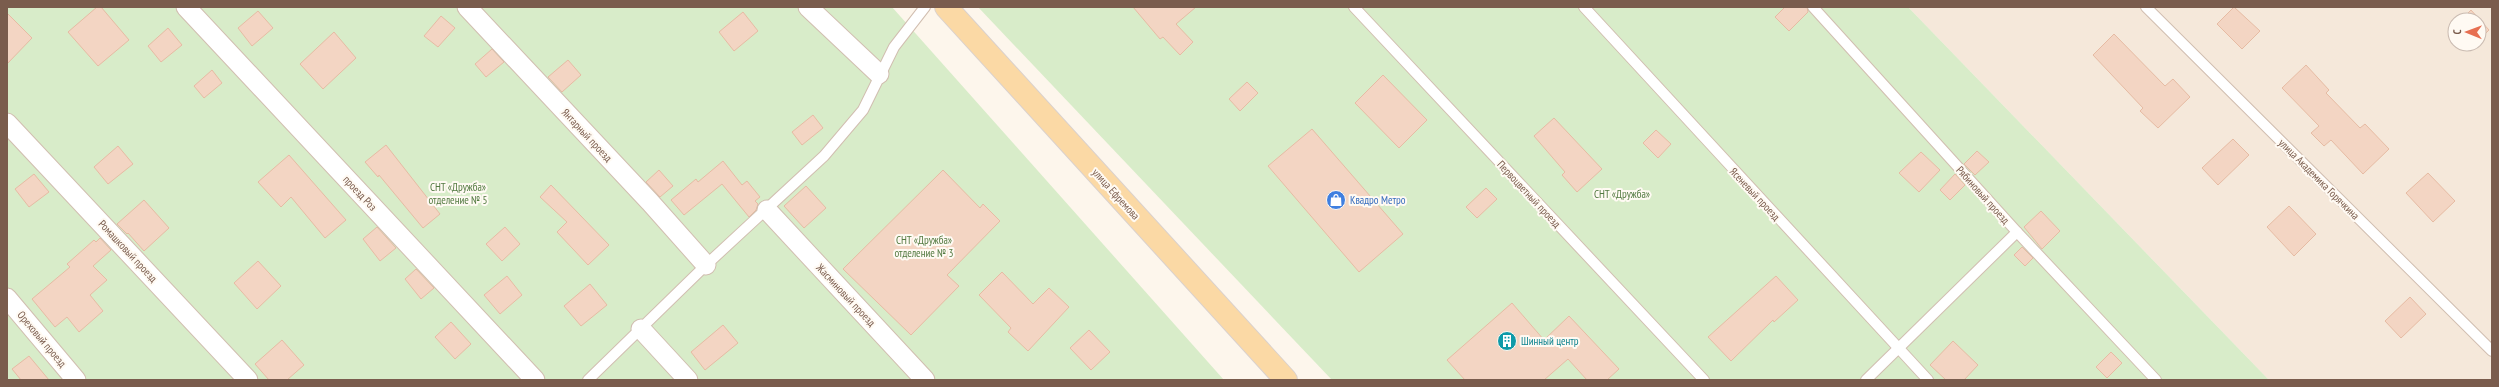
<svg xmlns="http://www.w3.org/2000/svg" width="2499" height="387" font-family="'PT Sans Narrow',sans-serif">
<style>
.residential{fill:#f5e8da;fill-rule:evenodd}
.green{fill:#d8ecc9}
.building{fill:#f3d5c3;stroke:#e6bba3}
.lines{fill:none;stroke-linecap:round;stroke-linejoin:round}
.service-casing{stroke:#d1beb0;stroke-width:12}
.minor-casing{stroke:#d1beb0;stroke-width:21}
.primary-casing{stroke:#dad1cd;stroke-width:24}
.service{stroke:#fff;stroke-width:10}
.minor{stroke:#fff;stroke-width:19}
.primary{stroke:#fbd9a5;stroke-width:22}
.labels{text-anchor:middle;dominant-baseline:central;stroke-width:4;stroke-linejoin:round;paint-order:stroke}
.street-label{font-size:11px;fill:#7a5c4d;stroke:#fffaf3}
.park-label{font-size:11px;fill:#537a41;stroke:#fffaf3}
.shop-label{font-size:11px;fill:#366cbe;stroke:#fffaf3;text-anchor:start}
.culture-label{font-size:11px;fill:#0d838f;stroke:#fffaf3;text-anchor:start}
</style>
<rect width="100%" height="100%" fill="#fdf6ec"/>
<!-- residential -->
<path class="residential" d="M1908 7H2492V380H2269ZM2455 20H2479V44H2455Z"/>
<!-- green -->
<g class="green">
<polygon points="7,7 892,7 1224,380 7,380"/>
<polygon points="978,7 1908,7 2269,380 1332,380"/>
</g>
<!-- building -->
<g class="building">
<polygon points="97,7 101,7 129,40 98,66 68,32"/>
<polygon points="1133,7 1196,7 1176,24 1193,42 1180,55 1163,37 1160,39"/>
<polygon points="1785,7 1807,7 1808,12 1789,31 1775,17"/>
<polygon points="2234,7 2260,31 2242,49 2217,24"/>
<polygon points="2471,10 2489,30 2479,40 2479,20 2461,20"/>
<polygon points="258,11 273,28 252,46 238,28"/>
<polygon points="743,12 758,31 734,51 719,32"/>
<polygon points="7,13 32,38 7,64"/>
<polygon points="441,16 455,28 438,47 424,36"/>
<polygon points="168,28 182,45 161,62 148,46"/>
<polygon points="334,32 356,58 323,89 300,64"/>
<polygon points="2114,34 2165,86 2173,79 2190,97 2158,128 2140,111 2143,108 2093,55"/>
<polygon points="492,49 504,62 486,77 475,64"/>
<polygon points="568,60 581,75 562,92 548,77"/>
<polygon points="2306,65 2329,90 2326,93 2360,128 2365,124 2389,149 2363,174 2331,140 2324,146 2311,133 2319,126 2282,88"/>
<polygon points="212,70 222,83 204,98 194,86"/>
<polygon points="1383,75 1427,120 1399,148 1355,103"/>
<polygon points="1247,82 1258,93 1240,111 1229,99"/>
<polygon points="813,115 823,128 802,145 792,132"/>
<polygon points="1554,118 1602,169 1577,192 1562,175 1565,172 1534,136"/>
<polygon points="1312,129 1403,234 1359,272 1268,166"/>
<polygon points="1656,130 1671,144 1658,158 1643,143"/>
<polygon points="2233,139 2249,155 2218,185 2202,168"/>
<polygon points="386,145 440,214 423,228 379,175 378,177 365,162"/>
<polygon points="118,146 133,164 108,184 94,167"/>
<polygon points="1977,151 1989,162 1975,175 1964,164"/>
<polygon points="1921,152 1940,170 1919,192 1899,173"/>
<polygon points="289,155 346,220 325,238 291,197 281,207 258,182"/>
<polygon points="723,161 742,185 747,181 760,197 755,201 758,204 756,210 749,217 722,184 684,215 671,200 696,179 698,182"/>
<polygon points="659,170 673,186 660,197 646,182"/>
<polygon points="943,170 980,208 983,204 1000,221 947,275 959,286 911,335 843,269"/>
<polygon points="2428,173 2455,201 2433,222 2406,193"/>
<polygon points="34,174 49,192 29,207 15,189"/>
<polygon points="1955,174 1965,185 1950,200 1940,190"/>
<polygon points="551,185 609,245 588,265 557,232 567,222 540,197"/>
<polygon points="806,186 826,208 804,228 784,206"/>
<polygon points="1486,188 1497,199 1477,218 1466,207"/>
<polygon points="144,200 169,228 144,251 128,233 127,234 117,224"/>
<polygon points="2289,206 2316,234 2294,256 2267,227"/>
<polygon points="2041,211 2060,231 2042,249 2024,227"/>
<polygon points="377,227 396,248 380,261 363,239"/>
<polygon points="505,227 520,244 502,261 486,244"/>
<polygon points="100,238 111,250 93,266 107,280 90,295 103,311 79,332 67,317 55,327 32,299 70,267 67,264 94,240 96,242"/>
<polygon points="2022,247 2033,258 2025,266 2014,255"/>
<polygon points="258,261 281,286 257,309 234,283"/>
<polygon points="416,269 434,288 421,299 405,279"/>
<polygon points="1002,272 1033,304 1049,288 1069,307 1028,351 1008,332 1011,328 979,295"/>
<polygon points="507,276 522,295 500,314 484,295"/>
<polygon points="1776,276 1798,300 1774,322 1773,320 1731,361 1708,337"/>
<polygon points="590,284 607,305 581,326 564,306"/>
<polygon points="2410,297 2426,314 2401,338 2385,321"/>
<polygon points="1512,303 1544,340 1569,316 1619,369 1607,380 1587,380 1568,359 1544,380 1465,380 1447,360"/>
<polygon points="451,322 471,344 455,359 435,337"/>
<polygon points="723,325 738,343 705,370 691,352"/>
<polygon points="1089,330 1110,352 1091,370 1070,348"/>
<polygon points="282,340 304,365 287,380 269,380 255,364"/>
<polygon points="1953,341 1978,365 1964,380 1946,380 1930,365"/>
<polygon points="2111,352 2122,363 2107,378 2096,367"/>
<polygon points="29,356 49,380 21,380 12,369"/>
</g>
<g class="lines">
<defs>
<g id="service">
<polyline points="1354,7 1704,380"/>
<polyline points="1584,7 1928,380"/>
<polyline points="1813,7 2017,232 2156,380"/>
<polyline points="2146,7 2492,351"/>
<polyline points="588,380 706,265 824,156 863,110 894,47 925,7"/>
<polyline points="1866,380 2017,232"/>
</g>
<g id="minor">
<polyline points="186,7 535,380"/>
<polyline points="467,7 650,202 706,265"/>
<polyline points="808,7 879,74"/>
<polyline points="7,123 248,380"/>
<polyline points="767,210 925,380"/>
<polyline points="7,298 76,380"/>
<polyline points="641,329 688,380"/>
</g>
<polyline id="primary" points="946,7 1286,380"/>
</defs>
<!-- service casing -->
<use href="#service" class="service-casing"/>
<!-- minor casing -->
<use href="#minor" class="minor-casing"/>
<!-- primary casing -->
<use href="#primary" class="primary-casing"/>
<!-- service -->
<use href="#service" class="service"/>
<!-- minor -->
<use href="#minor" class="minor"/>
<!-- primary -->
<use href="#primary" class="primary"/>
</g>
<!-- icons -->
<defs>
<symbol id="shop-disc" viewBox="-11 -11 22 22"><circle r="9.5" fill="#3f7fe0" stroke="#fffaf3"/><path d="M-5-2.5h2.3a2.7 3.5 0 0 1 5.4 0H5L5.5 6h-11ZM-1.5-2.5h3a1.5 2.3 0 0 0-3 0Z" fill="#fff"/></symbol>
<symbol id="building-disc" viewBox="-11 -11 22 22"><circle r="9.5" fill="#0f9aa8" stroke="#fffaf3"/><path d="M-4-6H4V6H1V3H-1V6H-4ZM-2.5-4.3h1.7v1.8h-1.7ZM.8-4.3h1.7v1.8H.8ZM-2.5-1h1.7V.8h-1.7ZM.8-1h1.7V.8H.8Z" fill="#fff"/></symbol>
</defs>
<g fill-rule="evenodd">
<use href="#shop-disc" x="1325" y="189" width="22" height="22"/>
<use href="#building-disc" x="1496" y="330" width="22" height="22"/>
</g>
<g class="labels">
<!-- street labels -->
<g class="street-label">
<text transform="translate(587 135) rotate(47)">Янтарный проезд</text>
<text transform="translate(2319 179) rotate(45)">улица Академика Горячкина</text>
<text transform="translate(360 193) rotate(47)">проезд Роз</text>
<text transform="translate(1116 194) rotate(48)">улица Ефремова</text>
<text transform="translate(1529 194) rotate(47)">Первоцветный проезд</text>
<text transform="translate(1755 194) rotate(47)">Ясеневый проезд</text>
<text transform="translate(1983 195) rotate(48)">Рябиновый проезд</text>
<text transform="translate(128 251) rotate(47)">Ромашковый проезд</text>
<text transform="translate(846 295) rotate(47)">Жасминовый проезд</text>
<text transform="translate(42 339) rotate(50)">Ореховый проезд</text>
</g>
<!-- park labels -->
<g class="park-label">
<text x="458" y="187">СНТ «Дружба»<tspan x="458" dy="13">отделение № 5</tspan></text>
<text x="1622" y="194">СНТ «Дружба»</text>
<text x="924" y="240">СНТ «Дружба»<tspan x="924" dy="13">отделение № 3</tspan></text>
</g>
<!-- shop labels -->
<g class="shop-label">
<text x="1350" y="200">Квадро Метро</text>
</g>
<!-- culture labels -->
<g class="culture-label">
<text x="1521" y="341">Шинный центр</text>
</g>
</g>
<!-- border -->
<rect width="2499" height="387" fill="none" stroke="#7a5c4d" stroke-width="16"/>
<!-- north arrow -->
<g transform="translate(2467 32) rotate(271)"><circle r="19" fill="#fffaf3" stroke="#cabbb1"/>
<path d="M0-3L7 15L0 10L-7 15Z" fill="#e76f51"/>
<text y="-6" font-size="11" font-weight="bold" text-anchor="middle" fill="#7a5c4d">С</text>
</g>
</svg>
